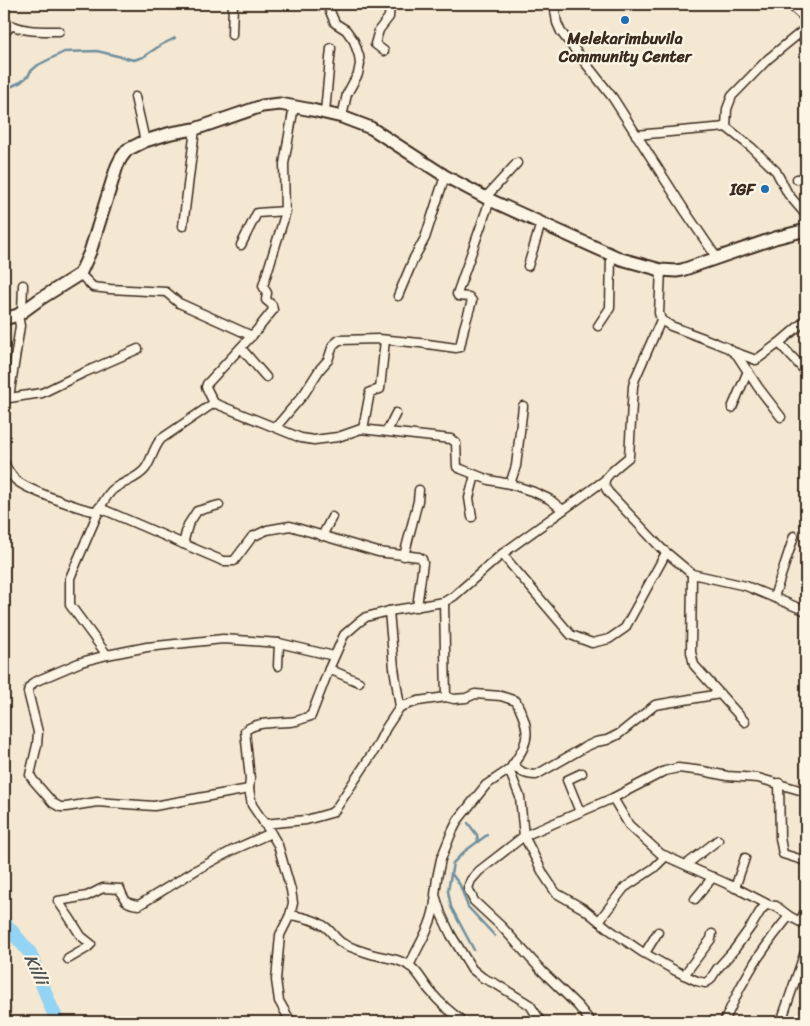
<svg xmlns="http://www.w3.org/2000/svg" width="810" height="1026" font-family="Sriracha,sans-serif">
<style>
.lines{fill:none;stroke-linecap:round;stroke-linejoin:round}
.stream{stroke:#708f9e;stroke-width:2.5}
.river{stroke:#93d3f4;stroke-width:14}
.street-casing{stroke:#3b2a1e;stroke-width:11}
.secondary-casing{stroke:#3b2a1e;stroke-width:15}
.street{stroke:#fcf5e5;stroke-width:8}
.secondary{stroke:#fcf5e5;stroke-width:11}
.poi-dot{fill:#1f6fb2;stroke:#fcf5e5;stroke-width:2}
.labels{text-anchor:middle;dominant-baseline:central;stroke-width:4.5;stroke-linejoin:round;paint-order:stroke}
.poi-label{font-size:16px;font-weight:bold;fill:#3b2a1e;stroke:#fcf5e5}
.water-label{font-size:18px;font-style:italic;fill:#515454;stroke:#fcf5e5}
</style>
<rect width="100%" height="100%" fill="#f4e8d2"/>
<filter id="ink" filterUnits="userSpaceOnUse"><feTurbulence type="fractalNoise" baseFrequency=".02" numOctaves="2"/><feDisplacementMap in="SourceGraphic" scale="10" xChannelSelector="R" yChannelSelector="G"/><feConvolveMatrix kernelMatrix="1 2 1 2 8 2 1 2 1" color-interpolation-filters="sRGB"/></filter>
<g filter="url(#ink)">
<g class="lines">
<!-- stream -->
<g class="stream">
<polyline points="4,94 8,88 21,82 29,75 30,72 38,65 64,52 97,51 134,60 143,57 161,45 175,38"/>
<polyline points="468,823 477,835 478,842"/>
<polyline points="451,873 460,885 468,907 495,936"/>
<polyline points="474,950 451,907 448,891 453,863 465,851 487,835"/>
<polyline points="447,1013 456,1022"/>
</g>
<!-- river -->
<polyline class="river" points="4,922 30,953 51,1007 58,1022"/>
<defs>
<g id="street">
<polyline points="327,4 335,23 346,30 354,41 359,56 360,64 358,74 347,94 342,117"/>
<polyline points="554,4 557,23 561,32 613,98 685,211 717,258"/>
<polyline points="789,4 806,19"/>
<path d="M4 22C24 32 37 31 59 31"/>
<polyline points="806,28 768,59 732,96 727,109 726,127 751,147 776,171 788,194 806,215"/>
<polyline points="4,33 11,26"/>
<polyline points="232,35 233,4"/>
<polyline points="384,51 375,44 379,30 389,17 390,4"/>
<polyline points="135,97 145,141"/>
<polyline points="325,112 331,48"/>
<polyline points="636,135 726,127"/>
<polyline points="797,179 806,178"/>
<polyline points="485,198 517,163"/>
<polyline points="183,226 195,129"/>
<polyline points="241,245 257,213 286,211"/>
<polyline points="528,266 541,223"/>
<path d="M661 270 659 313 661 320 635 379 633 386 629 457C624 461 607 475 605 480 603 486 607 491 611 495L661 548 692 574 746 586 806 611"/>
<polyline points="80,274 93,287 110,289 166,292 179,303 252,336"/>
<polyline points="398,296 414,258 425,238 445,176"/>
<polyline points="22,312 23,285"/>
<polyline points="661,320 671,326 703,338 728,348 737,355 758,387 781,417"/>
<polyline points="598,326 610,308 611,254"/>
<polyline points="779,343 806,320"/>
<polyline points="241,348 266,377"/>
<polyline points="734,352 756,360 779,343 806,372"/>
<polyline points="5,398 9,398 20,326 18,315"/>
<polyline points="9,398 42,393 83,373 138,349"/>
<polyline points="214,403 301,438 314,440 338,437 361,429 451,439 456,443 457,467 461,469 489,480 510,484 534,492 549,499 563,510"/>
<polyline points="732,408 748,371"/>
<polyline points="276,427 304,394 320,369 328,360 333,345 339,340 379,339 420,343 456,348 460,347 464,328 472,301 469,297 458,296 457,294 490,200"/>
<polyline points="363,429 370,392 380,389 385,340"/>
<polyline points="387,431 396,413"/>
<path d="M4 462C7 470 11 476 17 481 28 490 82 510 95 511 104 506 106 493 115 488 125 481 137 479 145 469 152 460 153 448 161 439L214 403 206 387 207 384 257 330 273 310 272 305 266 300 267 293 263 286 285 215 284 164 294 106"/>
<polyline points="510,484 516,466 523,406"/>
<polyline points="472,517 469,498 475,475"/>
<polyline points="322,536 332,517"/>
<polyline points="183,544 188,525 197,511 219,505"/>
<polyline points="502,554 571,635 592,643 609,639 625,628 666,553"/>
<polyline points="404,556 418,501 419,490"/>
<polyline points="692,574 691,652 694,665 745,722"/>
<polyline points="774,597 794,536"/>
<polyline points="444,602 446,697"/>
<polyline points="389,611 394,668 400,707"/>
<polyline points="107,655 70,605 70,578 100,508 223,561 234,561 252,537 267,530 290,526 378,552 419,557 422,559 423,563 417,607"/>
<polyline points="278,666 279,643"/>
<polyline points="329,669 359,682"/>
<path d="M513 764C520 772 526 775 536 775L585 747 596 742 607 740 619 734 655 705 720 694"/>
<polyline points="510,769 486,785 458,820 451,834 441,859 437,878 435,895 441,914 451,935 472,969 483,978 496,984 530,1005 541,1022"/>
<polyline points="779,783 780,838 783,854 806,861"/>
<polyline points="249,789 154,806 97,802 66,807 60,807 53,803 33,780 30,775 37,745 38,732 28,692 29,688 34,682 81,662 107,655 147,647 223,639 279,643 334,656"/>
<polyline points="613,798 629,825 661,854 734,887 769,905"/>
<polyline points="580,812 567,780 582,773"/>
<path d="M264 824 306 820 331 813 335 810 376 748 386 728 400 707 418 701 446 697 454 699 466 698 475 694 501 696 516 701C520 709 525 719 526 728 529 744 518 757 510 769V772L520 797 524 836 544 875 556 893 584 909 610 930 642 952 676 971 697 981 705 983 710 980 717 969 734 950 752 925 761 910 765 906 767 905 776 906 789 916 806 925"/>
<polyline points="687,864 718,840"/>
<polyline points="735,888 745,858"/>
<polyline points="695,899 713,877"/>
<path d="M290 915C303 917 319 920 329 930 333 934 337 940 342 943 351 948 362 951 371 954 385 958 399 958 411 967 419 973 424 984 430 991 440 1003 451 1013 464 1022"/>
<polyline points="599,921 624,888 654,868 666,856"/>
<polyline points="800,921 806,910"/>
<polyline points="645,953 658,932"/>
<path d="M68 959 87 948 91 944 81 936 69 917 58 901 87 896 103 888 120 889C124 900 126 904 139 905L196 870 233 850 271 833"/>
<path d="M409 966C419 944 433 925 435 901"/>
<polyline points="684,975 711,939 712,934"/>
<path d="M291 1022 279 1001 276 980 280 935 290 915 293 903 291 890 278 845 271 833 252 805 249 789 250 779 245 731C257 720 281 724 296 721 301 720 306 717 311 716L329 669 344 635 359 622 366 617 389 611 444 602 454 596 502 554 605 480"/>
<polyline points="591,1022 578,1006 542,971 502,927 474,901 468,888 471,880 479,871 524,836 613,798 665,771 678,768 703,771 727,776 758,778 803,791"/>
<polyline points="724,1022 740,988 755,962 774,935 789,916"/>
<polyline points="781,1022 806,949"/>
</g>
<polyline id="secondary" points="4,319 18,315 40,299 80,274 90,252 117,166 121,158 127,150 145,141 171,133 195,129 262,106 280,104 312,110 342,117 371,128 445,176 490,200 621,259 661,270 676,271 682,270 775,238 806,230"/>
</defs>
<!-- street casing -->
<use href="#street" class="street-casing"/>
<!-- secondary casing -->
<use href="#secondary" class="secondary-casing"/>
<!-- street -->
<use href="#street" class="street"/>
<!-- secondary -->
<use href="#secondary" class="secondary"/>
</g>
</g>
<!-- markers -->
<g class="poi-dot">
<circle cx="625" cy="20" r="5"/>
<circle cx="765" cy="189" r="5"/>
</g>
<g class="labels">
<!-- poi labels -->
<g class="poi-label">
<text x="625" y="38">Melekarimbuvila<tspan x="625" dy="18">Community Center</tspan></text>
<text x="755" y="189" text-anchor="end">IGF</text>
</g>
<!-- water labels -->
<g class="water-label">
<text transform="translate(36 969) rotate(65)">Killi</text>
</g>
</g>
<!-- margin -->
<rect width="810" height="1026" fill="none" stroke="#fcf5e5" stroke-width="20"/>
<rect x="10" y="10" width="790" height="1006" fill="none" stroke="#3b2a1e" stroke-width="2" filter="url(#ink)"/>
</svg>
